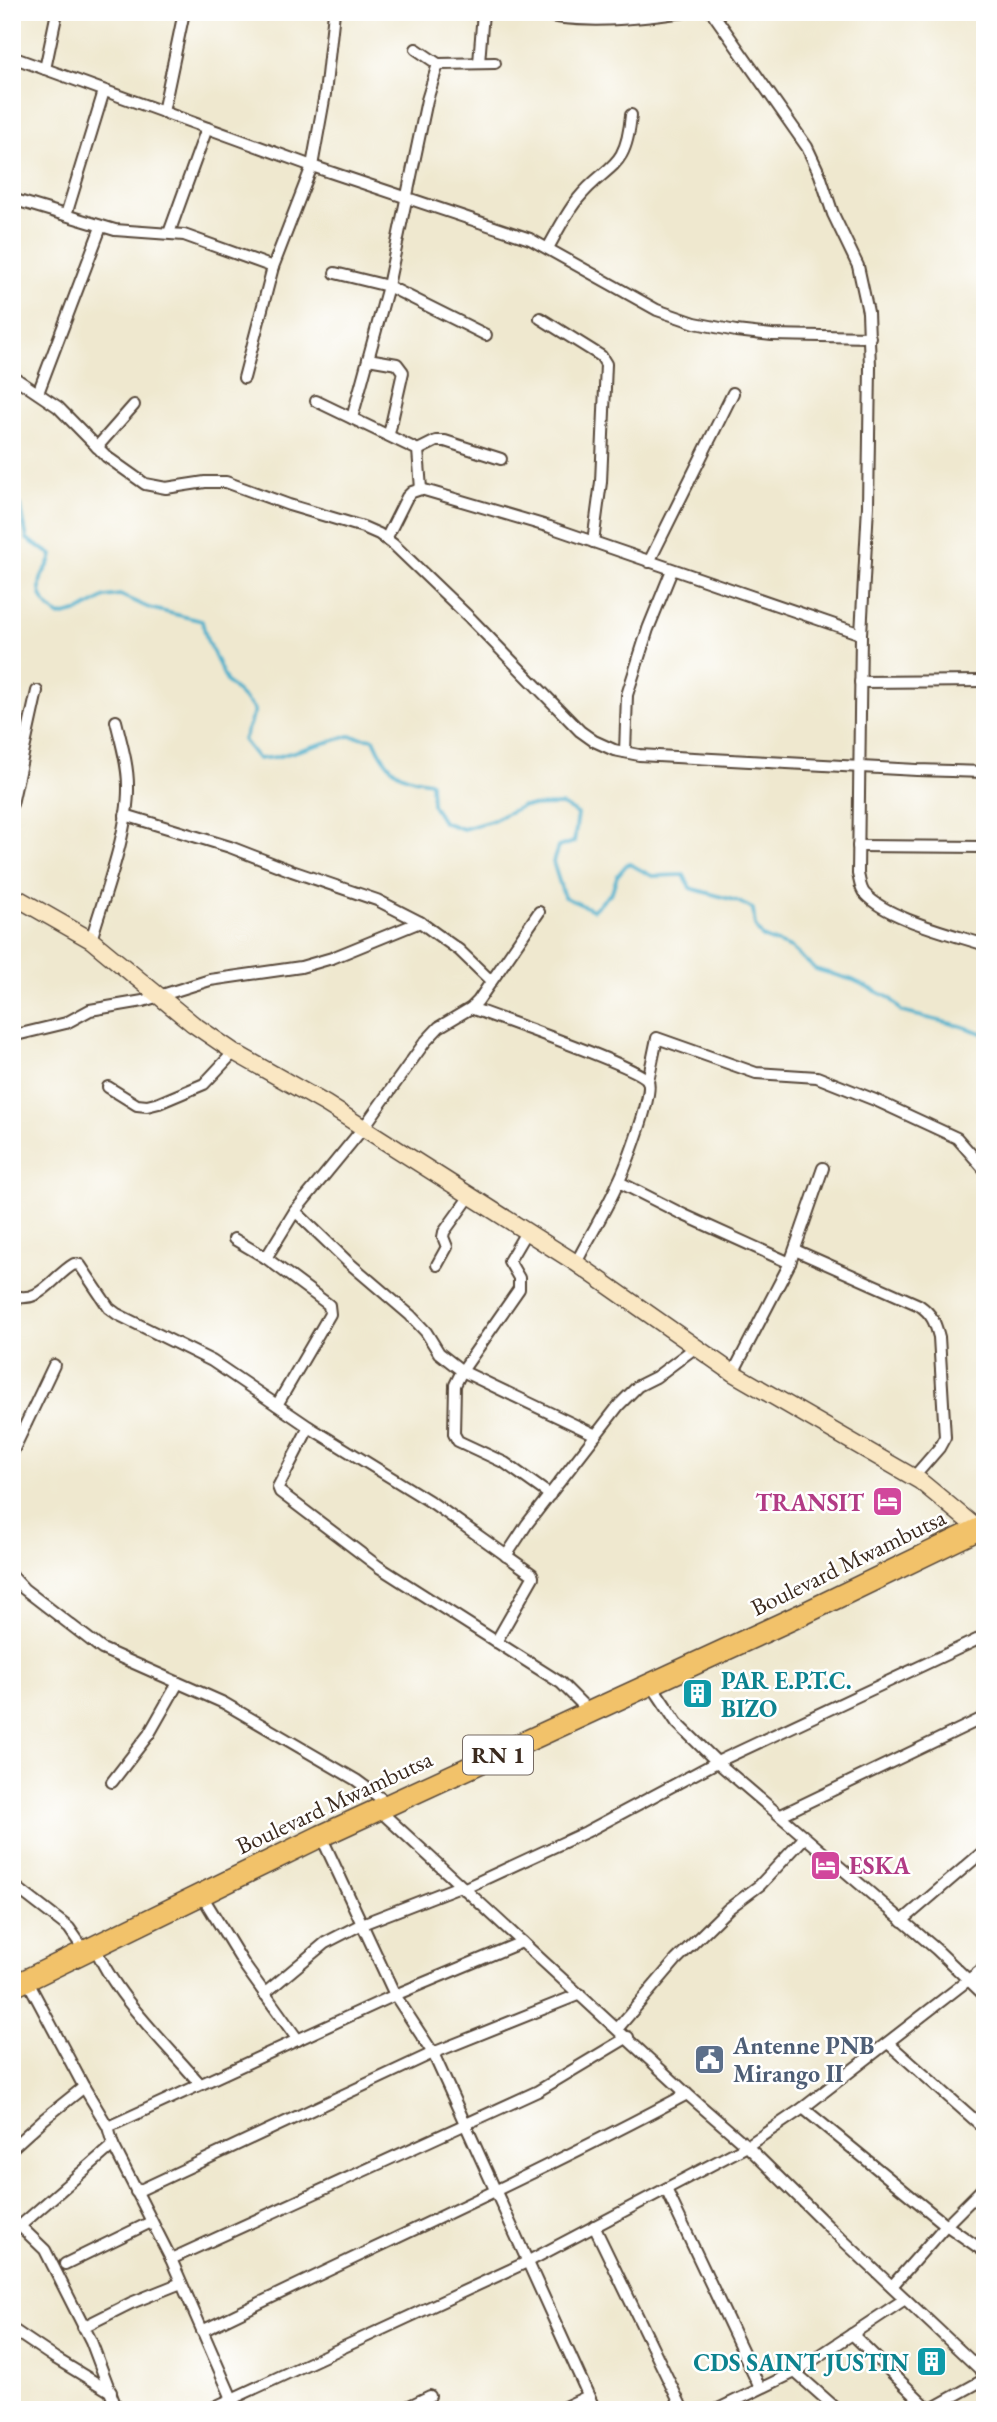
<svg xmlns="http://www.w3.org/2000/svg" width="997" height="2422" font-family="'EB Garamond',serif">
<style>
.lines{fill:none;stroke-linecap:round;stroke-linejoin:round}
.stream{stroke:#4cafcb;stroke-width:3.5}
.street-casing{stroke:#564639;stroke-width:14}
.secondary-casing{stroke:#564639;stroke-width:19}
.highway-casing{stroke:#564639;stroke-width:24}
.street{stroke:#fff;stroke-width:10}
.secondary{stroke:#fae7c3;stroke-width:16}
.highway{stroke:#f2c26a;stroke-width:21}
.labels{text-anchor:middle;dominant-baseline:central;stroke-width:5;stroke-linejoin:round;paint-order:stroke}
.shield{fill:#fff;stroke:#766a62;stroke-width:2}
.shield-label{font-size:23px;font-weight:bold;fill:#3b2a1e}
.hotel-label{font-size:24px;font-weight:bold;fill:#b23c85;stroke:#fff;text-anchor:end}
.street-label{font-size:24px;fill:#3b2a1e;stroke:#fff}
.culture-label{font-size:24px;font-weight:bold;fill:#0d838f;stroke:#fff;text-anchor:start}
.service-label{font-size:24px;font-weight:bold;fill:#4e5e75;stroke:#fff;text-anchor:start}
</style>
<rect width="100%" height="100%" fill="#fff"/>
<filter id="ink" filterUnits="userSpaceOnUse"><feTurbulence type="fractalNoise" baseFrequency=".0143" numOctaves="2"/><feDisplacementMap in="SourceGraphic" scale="14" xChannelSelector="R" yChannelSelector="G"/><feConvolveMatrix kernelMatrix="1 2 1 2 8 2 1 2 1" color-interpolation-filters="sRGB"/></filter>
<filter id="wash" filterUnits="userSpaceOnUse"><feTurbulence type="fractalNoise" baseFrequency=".00686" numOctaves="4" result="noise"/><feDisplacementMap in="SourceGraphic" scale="28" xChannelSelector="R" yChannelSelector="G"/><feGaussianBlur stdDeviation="1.57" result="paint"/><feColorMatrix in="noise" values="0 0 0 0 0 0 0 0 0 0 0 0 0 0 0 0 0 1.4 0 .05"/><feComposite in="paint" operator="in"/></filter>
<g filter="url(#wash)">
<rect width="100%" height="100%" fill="#efe8cf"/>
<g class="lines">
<!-- stream -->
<path class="stream" d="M12 495 21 507 27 539 52 555C50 567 45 568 42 576 35 595 46 607 60 616L80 611 105 597 120 595 149 608 202 621 207 640 227 682 255 710 243 740 258 759 276 757 349 736 374 739C387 770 398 778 431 782L432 804 443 822 463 829 491 821 522 806 562 805 578 814 574 842 558 847 553 862 564 897 593 910 612 892 617 876 628 863 652 876 684 875 690 888 737 901 753 909 755 926 762 937 791 948 815 969 853 980 890 998 902 1012 961 1026 985 1034"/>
</g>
</g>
<g filter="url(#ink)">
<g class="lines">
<defs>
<g id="street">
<path d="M530 12C580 25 634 19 685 12"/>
<path d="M712 12 807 147 820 175 833 214 858 266 868 312 870 367 868 506 861 634 858 874C860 881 860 889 865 894 888 919 952 934 985 945"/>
<polyline points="416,49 438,64 495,63"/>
<polyline points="12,57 312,166 530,239 657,310 695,323 736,331 772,335 870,337"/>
<polyline points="479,63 483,12"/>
<polyline points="45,69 57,12"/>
<polyline points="163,112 184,12"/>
<polyline points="12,199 115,230 184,235 273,267 312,166 325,94 334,12"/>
<polyline points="66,215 104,91"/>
<polyline points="169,233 207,128"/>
<path d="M548 248C557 232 566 214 577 200 607 162 626 173 631 115"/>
<polyline points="335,273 388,286 486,335"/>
<polyline points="540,318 601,356 606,364 601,482 593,542"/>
<polyline points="368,359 397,364 403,372 389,434"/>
<polyline points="12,376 58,407 107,457 145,484 166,488 205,482 226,482 289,505 363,527 379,534 394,545 470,618 580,731 594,741 614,750 639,755 917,770 985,772"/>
<polyline points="244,378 273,267"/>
<polyline points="38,393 101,227"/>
<polyline points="316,401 418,450 421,489"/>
<polyline points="352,418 388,286 427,100 438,64"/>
<polyline points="97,447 134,405"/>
<polyline points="418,450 436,441 445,441 501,459"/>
<polyline points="386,539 407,497 412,492 421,489 550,527 861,634"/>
<polyline points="649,562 733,393"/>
<polyline points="860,682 985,681"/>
<polyline points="625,752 627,695 648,629 672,570"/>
<polyline points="12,804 37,691"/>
<polyline points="125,815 230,847 292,871 377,900 420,922 435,933 459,950 491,981"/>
<polyline points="858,846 985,847"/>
<path d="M91 940C104 896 129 831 128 786 128 764 121 742 116 721"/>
<path d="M471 1008C495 1017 642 1068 648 1081 654 1094 626 1167 618 1183 606 1210 590 1236 576 1263"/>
<polyline points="12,1036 66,1023 90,1010 143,1001 210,980 301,967 332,958 420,922"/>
<polyline points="648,1081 657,1038 756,1073 817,1077 875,1100 957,1138 985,1170"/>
<polyline points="108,1087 137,1105 147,1106 159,1103 204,1084 234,1052"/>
<polyline points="619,1182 684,1215 790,1263"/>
<polyline points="295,1211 348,1262 410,1315 426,1332 439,1353 462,1371 596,1435"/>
<polyline points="526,1232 509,1261 519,1278 519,1289 462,1371 455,1385 454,1434 458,1441 505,1463 550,1495"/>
<polyline points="234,1239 266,1258 329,1305 330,1314 277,1405"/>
<path d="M795 1250 919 1305C932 1314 935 1322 939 1337L945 1437 939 1448 913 1478"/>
<polyline points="266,1258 295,1211 364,1127 425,1042 439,1027 471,1008 478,1001 539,912"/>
<polyline points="437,1265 447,1247 443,1237 444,1232 470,1196"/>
<path d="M12 1295C39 1306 53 1276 74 1264L80 1265 109 1308 117 1314 212 1361 309 1427 434 1504 532 1574 533 1577 496 1642"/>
<polyline points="733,1373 790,1263 823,1168"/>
<polyline points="309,1427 278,1487 280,1492 379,1567 561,1683 590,1712"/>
<polyline points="12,1453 54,1365"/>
<polyline points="506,1556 527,1524 619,1405 638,1386 656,1377 696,1347"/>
<polyline points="12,1576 24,1589 102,1649 224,1703 356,1780 390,1805"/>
<polyline points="651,1684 677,1723 717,1762 936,1949 985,1996"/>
<polyline points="112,1782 149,1734 178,1683"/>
<polyline points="379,1810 687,2094 747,2146 832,2230 985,2374"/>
<polyline points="781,1815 985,1717"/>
<polyline points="321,1836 395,1995 433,2053 595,2410"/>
<polyline points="12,1884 69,1928 85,1951"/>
<polyline points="463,1889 586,1832 717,1762 985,1636"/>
<polyline points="201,1894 245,1966 298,2040"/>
<polyline points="902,1921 985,1850"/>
<path d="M95 1946C112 1993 167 2045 200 2084"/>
<polyline points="27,1980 84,2087 108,2127 113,2145 171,2259 237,2410"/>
<polyline points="264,1994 325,1943 362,1924 460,1886"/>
<polyline points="618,2028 676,1960 728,1909 760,1885 804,1838"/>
<polyline points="888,2043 985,2129"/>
<polyline points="803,2108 946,2225 985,2252"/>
<polyline points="108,2127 395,1995 522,1942"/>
<polyline points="12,2148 44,2119 84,2087"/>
<polyline points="666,2189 760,2388"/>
<polyline points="136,2192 433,2053 580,1994"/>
<polyline points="12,2222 20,2226 45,2250 91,2341 117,2410"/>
<polyline points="20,2226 113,2145"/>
<polyline points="594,2226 683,2410"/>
<polyline points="171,2259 538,2091 628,2037"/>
<polyline points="65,2264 151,2222"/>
<polyline points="892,2286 946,2225 985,2186"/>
<polyline points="83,2327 131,2303 181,2283"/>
<polyline points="12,2329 55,2358 111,2392"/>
<path d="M202 2331C363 2252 528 2179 687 2094"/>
<polyline points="852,2334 930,2410"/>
<polyline points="795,2372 838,2410"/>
<polyline points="208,2410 527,2262 747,2146 803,2108 985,1967"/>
<polyline points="401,2410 430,2396"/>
<polyline points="558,2410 588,2396"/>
<polyline points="716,2410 795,2372 905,2299"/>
<polyline points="929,2410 985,2379"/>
</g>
<polyline id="secondary" points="12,895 91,940 193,1024 234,1052 326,1104 576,1263 733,1373 920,1481 978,1529"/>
<polyline id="highway" points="12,1987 321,1836 805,1613 985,1526"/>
</defs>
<!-- street casing -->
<use href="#street" class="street-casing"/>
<!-- secondary casing -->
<use href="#secondary" class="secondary-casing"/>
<!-- highway casing -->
<use href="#highway" class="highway-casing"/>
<!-- street -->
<use href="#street" class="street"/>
<!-- secondary -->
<use href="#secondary" class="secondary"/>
<!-- highway -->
<use href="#highway" class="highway"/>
</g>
</g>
<!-- icons -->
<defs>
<symbol id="hotel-square" viewBox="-11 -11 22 22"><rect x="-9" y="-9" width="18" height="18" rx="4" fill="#d1479c" stroke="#fff"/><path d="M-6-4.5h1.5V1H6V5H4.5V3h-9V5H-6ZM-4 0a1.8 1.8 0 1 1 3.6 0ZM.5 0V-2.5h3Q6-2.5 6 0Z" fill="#fff"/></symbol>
<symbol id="building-square" viewBox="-11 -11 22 22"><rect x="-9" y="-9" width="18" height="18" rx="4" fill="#0f9aa8" stroke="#fff"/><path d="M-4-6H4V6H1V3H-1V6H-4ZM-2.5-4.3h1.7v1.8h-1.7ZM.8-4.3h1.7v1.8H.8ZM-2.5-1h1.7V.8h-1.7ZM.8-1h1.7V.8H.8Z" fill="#fff"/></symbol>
<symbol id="civic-square" viewBox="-11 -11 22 22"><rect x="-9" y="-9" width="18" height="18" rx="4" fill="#5c6f8a" stroke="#fff"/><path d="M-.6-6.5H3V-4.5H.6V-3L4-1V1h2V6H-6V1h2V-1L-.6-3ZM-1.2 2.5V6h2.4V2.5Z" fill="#fff"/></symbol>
</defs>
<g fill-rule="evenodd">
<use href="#hotel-square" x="870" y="1484" width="35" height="35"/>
<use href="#building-square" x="680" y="1676" width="35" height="35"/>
<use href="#hotel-square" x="808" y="1848" width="35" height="35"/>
<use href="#civic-square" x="692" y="2042" width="35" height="35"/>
<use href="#building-square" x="914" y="2344" width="35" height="35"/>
</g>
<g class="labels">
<!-- shield labels -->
<rect class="shield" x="463" y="1735.5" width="70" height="39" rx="5"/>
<g class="shield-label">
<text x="498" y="1755">RN 1</text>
</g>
<!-- hotel labels -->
<g class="hotel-label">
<text x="864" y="1502">TRANSIT</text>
<text x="849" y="1865" text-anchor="start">ESKA</text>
</g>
<!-- street labels -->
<g class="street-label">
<text transform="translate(848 1562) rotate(-26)">Boulevard Mwambutsa</text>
<text transform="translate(334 1802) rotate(-25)">Boulevard Mwambutsa</text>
</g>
<!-- culture labels -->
<g class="culture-label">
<text x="721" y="1680">PAR E.P.T.C.<tspan x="721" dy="28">BIZO</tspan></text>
<text x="909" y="2362" text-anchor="end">CDS SAINT JUSTIN</text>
</g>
<!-- service labels -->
<g class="service-label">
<text x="733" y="2045">Antenne PNB<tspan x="733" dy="28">Mirango II</tspan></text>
</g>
</g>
<!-- margin -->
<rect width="997" height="2422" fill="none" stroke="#fff" stroke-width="42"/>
</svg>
